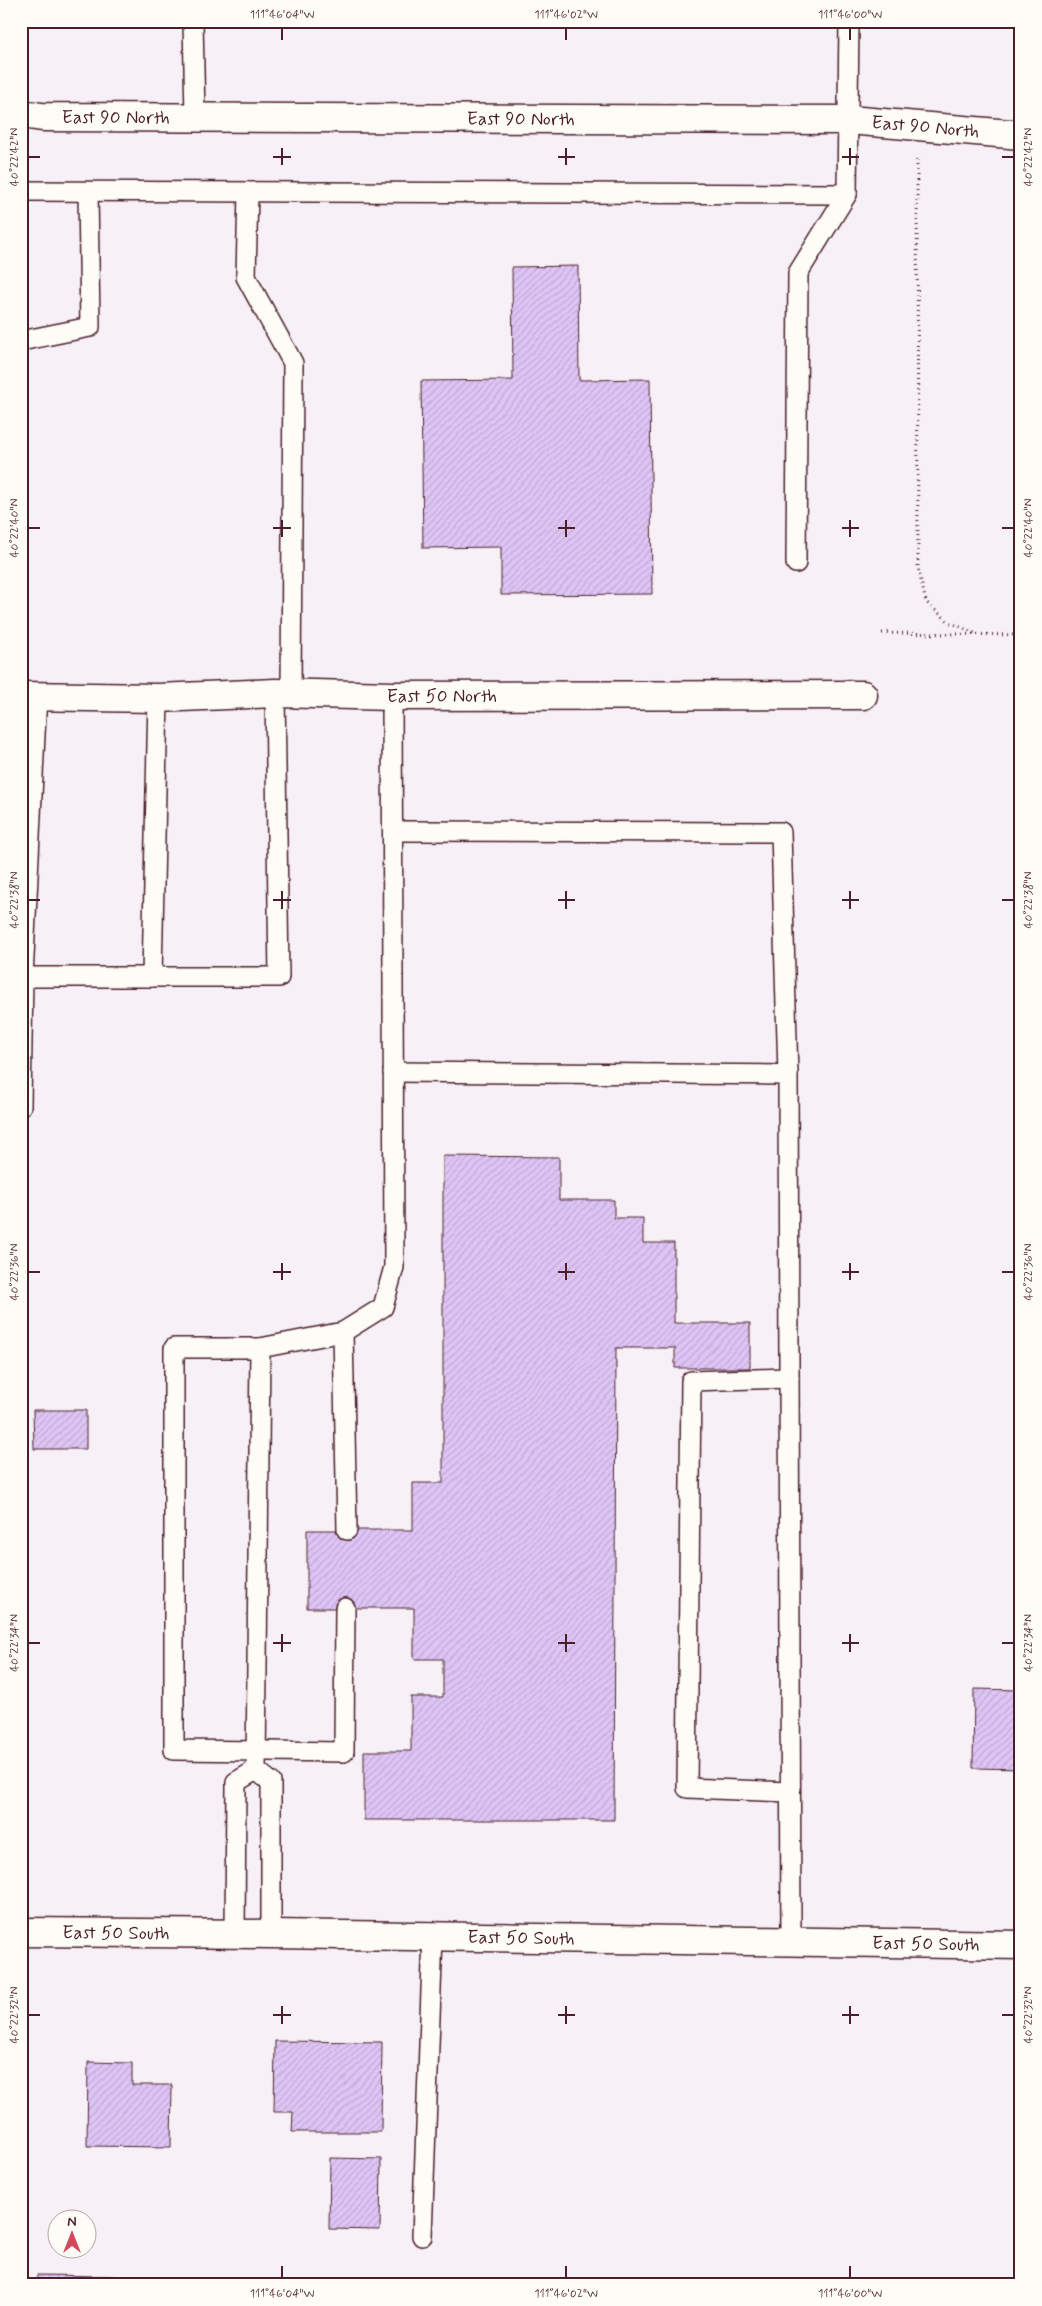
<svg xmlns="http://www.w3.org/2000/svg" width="1042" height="2306" font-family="Mynerve,sans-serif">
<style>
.building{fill:url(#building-hatch);stroke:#4a1f2b}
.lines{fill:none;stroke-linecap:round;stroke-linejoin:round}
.lane-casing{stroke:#4a1f2b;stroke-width:22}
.street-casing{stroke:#4a1f2b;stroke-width:31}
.secondary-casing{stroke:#4a1f2b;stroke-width:31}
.path{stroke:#4a1f2b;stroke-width:3;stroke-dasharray:1 4;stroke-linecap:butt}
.lane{stroke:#fdfcf7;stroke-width:19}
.street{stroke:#fdfcf7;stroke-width:28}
.secondary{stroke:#fdfcf7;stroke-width:28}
.ticks{fill:none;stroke:#4a1f2b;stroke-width:2}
.labels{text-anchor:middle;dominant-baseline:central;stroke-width:4;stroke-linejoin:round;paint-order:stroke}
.street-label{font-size:19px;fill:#4a1f2b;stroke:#fdfcf7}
.neatline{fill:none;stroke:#4a1f2b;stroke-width:2}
.ticks-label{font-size:12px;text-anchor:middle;fill:#4a1f2b}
</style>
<defs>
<pattern id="building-hatch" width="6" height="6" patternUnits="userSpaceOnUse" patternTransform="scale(1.25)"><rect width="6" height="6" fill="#dec5f5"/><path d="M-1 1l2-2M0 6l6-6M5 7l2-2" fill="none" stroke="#c0a9d2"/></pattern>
</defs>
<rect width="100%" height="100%" fill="#f7f1f7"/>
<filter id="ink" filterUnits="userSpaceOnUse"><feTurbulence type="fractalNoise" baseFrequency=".02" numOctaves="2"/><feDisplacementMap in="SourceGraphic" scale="10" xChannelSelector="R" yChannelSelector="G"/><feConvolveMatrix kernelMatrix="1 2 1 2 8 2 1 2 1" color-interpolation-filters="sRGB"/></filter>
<g filter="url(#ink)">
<!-- building -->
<g class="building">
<polygon points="578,266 579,380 650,379 652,594 501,595 501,547 423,548 421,381 513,380 512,267"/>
<polygon points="443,1156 559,1157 559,1200 614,1200 614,1218 643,1218 643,1243 674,1243 674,1323 750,1323 750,1368 675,1368 675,1348 616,1348 614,1820 364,1820 364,1751 411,1751 411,1697 443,1697 443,1659 414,1659 414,1608 307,1608 307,1530 413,1530 413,1483 443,1483"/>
<polygon points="33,1410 86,1410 86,1449 34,1449"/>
<polygon points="974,1689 1021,1690 1021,1769 973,1768"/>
<polygon points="275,2041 382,2042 381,2132 292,2132 293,2112 274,2112"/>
<polygon points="88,2062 132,2063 132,2085 172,2085 171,2147 87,2146"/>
<polygon points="330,2158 381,2159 380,2230 329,2229"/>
<polygon points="37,2275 114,2276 113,2285 37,2285"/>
</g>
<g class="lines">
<defs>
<g id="lane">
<polyline points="193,21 195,117"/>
<polyline points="21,191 847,194 849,21"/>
<polyline points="248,192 246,277 293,363 291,694"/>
<polyline points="21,341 90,327 88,192"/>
<polyline points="796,563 798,273 847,194"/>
<polyline points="393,831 781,832 788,1075"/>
<polyline points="23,977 279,977 275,693"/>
<polyline points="152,977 158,698"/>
<polyline points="393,1072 788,1075 791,1942"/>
<polyline points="21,1106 23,977 37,695"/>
<polyline points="343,1332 347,1530"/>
<polyline points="260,1348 174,1348 174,1750 344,1752 345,1608"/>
<polyline points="789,1378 691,1381 687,1788 790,1792"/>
<polyline points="235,1934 236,1782 256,1770"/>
<polyline points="271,1934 271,1782 256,1770 260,1348 343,1332 383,1307 394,1267 392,696"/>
<polyline points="422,2236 433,1936"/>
</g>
<g id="street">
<path id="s1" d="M21 114 42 117 849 120 1021 135"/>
<path id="s2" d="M21 696 158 698 275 693 392 696 863 695"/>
</g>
<g id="secondary">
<path id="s3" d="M21 1932 271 1934 1021 1945"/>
</g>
</defs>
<!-- lane casing -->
<use href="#lane" class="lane-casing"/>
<!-- street casing -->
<use href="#street" class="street-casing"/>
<!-- secondary casing -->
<use href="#secondary" class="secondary-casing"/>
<!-- path -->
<g class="path">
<polyline points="917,160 918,568 926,602 949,622 977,634"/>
<polyline points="882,633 1021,635"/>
</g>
<!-- lane -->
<use href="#lane" class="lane"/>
<!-- street -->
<use href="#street" class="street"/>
<!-- secondary -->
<use href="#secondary" class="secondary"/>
</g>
</g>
<!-- ticks -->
<path class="ticks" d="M282 28V40M566 28V40M850 28V40M282 148V165M566 148V165M850 148V165M28 157H40M273 157H291M558 157H575M842 157H859M1002 157H1014M282 520V537M566 520V537M850 520V537M28 528H40M273 528H291M558 528H575M842 528H859M1002 528H1014M282 891V909M566 891V909M850 891V909M28 900H40M273 900H291M558 900H575M842 900H859M1002 900H1014M282 1263V1280M566 1263V1280M850 1263V1280M28 1272H40M273 1272H291M558 1272H575M842 1272H859M1002 1272H1014M282 1634V1652M566 1634V1652M850 1634V1652M28 1643H40M273 1643H291M558 1643H575M842 1643H859M1002 1643H1014M282 2006V2024M566 2006V2024M850 2006V2024M28 2015H40M273 2015H291M558 2015H575M842 2015H859M1002 2015H1014M282 2266V2278M566 2266V2278M850 2266V2278"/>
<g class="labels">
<!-- street labels -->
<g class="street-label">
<text stroke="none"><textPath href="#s1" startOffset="95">East 90 North</textPath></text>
<text stroke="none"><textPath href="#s1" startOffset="500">East 90 North</textPath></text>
<text stroke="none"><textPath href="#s1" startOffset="905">East 90 North</textPath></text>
<text stroke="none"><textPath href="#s2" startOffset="421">East 50 North</textPath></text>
<text stroke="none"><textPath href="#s3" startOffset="95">East 50 South</textPath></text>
<text stroke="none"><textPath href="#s3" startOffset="500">East 50 South</textPath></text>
<text stroke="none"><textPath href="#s3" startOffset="905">East 50 South</textPath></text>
</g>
</g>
<!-- margin -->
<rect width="1042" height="2306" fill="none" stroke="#fdfcf7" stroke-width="55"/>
<!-- north arrow -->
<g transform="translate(72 2234)"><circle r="24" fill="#fdfcf7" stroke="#b5a4a5"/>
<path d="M0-4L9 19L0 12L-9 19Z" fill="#d1495b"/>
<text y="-8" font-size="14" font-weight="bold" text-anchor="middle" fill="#4a1f2b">N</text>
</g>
<rect x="28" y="28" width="986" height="2250" class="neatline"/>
<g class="ticks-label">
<text x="282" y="18">111°46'04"W</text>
<text x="566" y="18">111°46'02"W</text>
<text x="850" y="18">111°46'00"W</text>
<text transform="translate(14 157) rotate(-90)" y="4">40°22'42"N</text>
<text transform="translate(1028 157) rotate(-90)" y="4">40°22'42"N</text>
<text transform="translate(14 528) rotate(-90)" y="4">40°22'40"N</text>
<text transform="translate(1028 528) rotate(-90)" y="4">40°22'40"N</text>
<text transform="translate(14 900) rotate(-90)" y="4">40°22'38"N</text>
<text transform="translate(1028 900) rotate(-90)" y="4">40°22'38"N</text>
<text transform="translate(14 1272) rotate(-90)" y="4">40°22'36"N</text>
<text transform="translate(1028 1272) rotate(-90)" y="4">40°22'36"N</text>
<text transform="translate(14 1643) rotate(-90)" y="4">40°22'34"N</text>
<text transform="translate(1028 1643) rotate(-90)" y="4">40°22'34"N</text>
<text transform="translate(14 2015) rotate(-90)" y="4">40°22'32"N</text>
<text transform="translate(1028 2015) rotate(-90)" y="4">40°22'32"N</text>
<text x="282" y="2297">111°46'04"W</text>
<text x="566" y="2297">111°46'02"W</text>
<text x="850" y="2297">111°46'00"W</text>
</g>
</svg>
